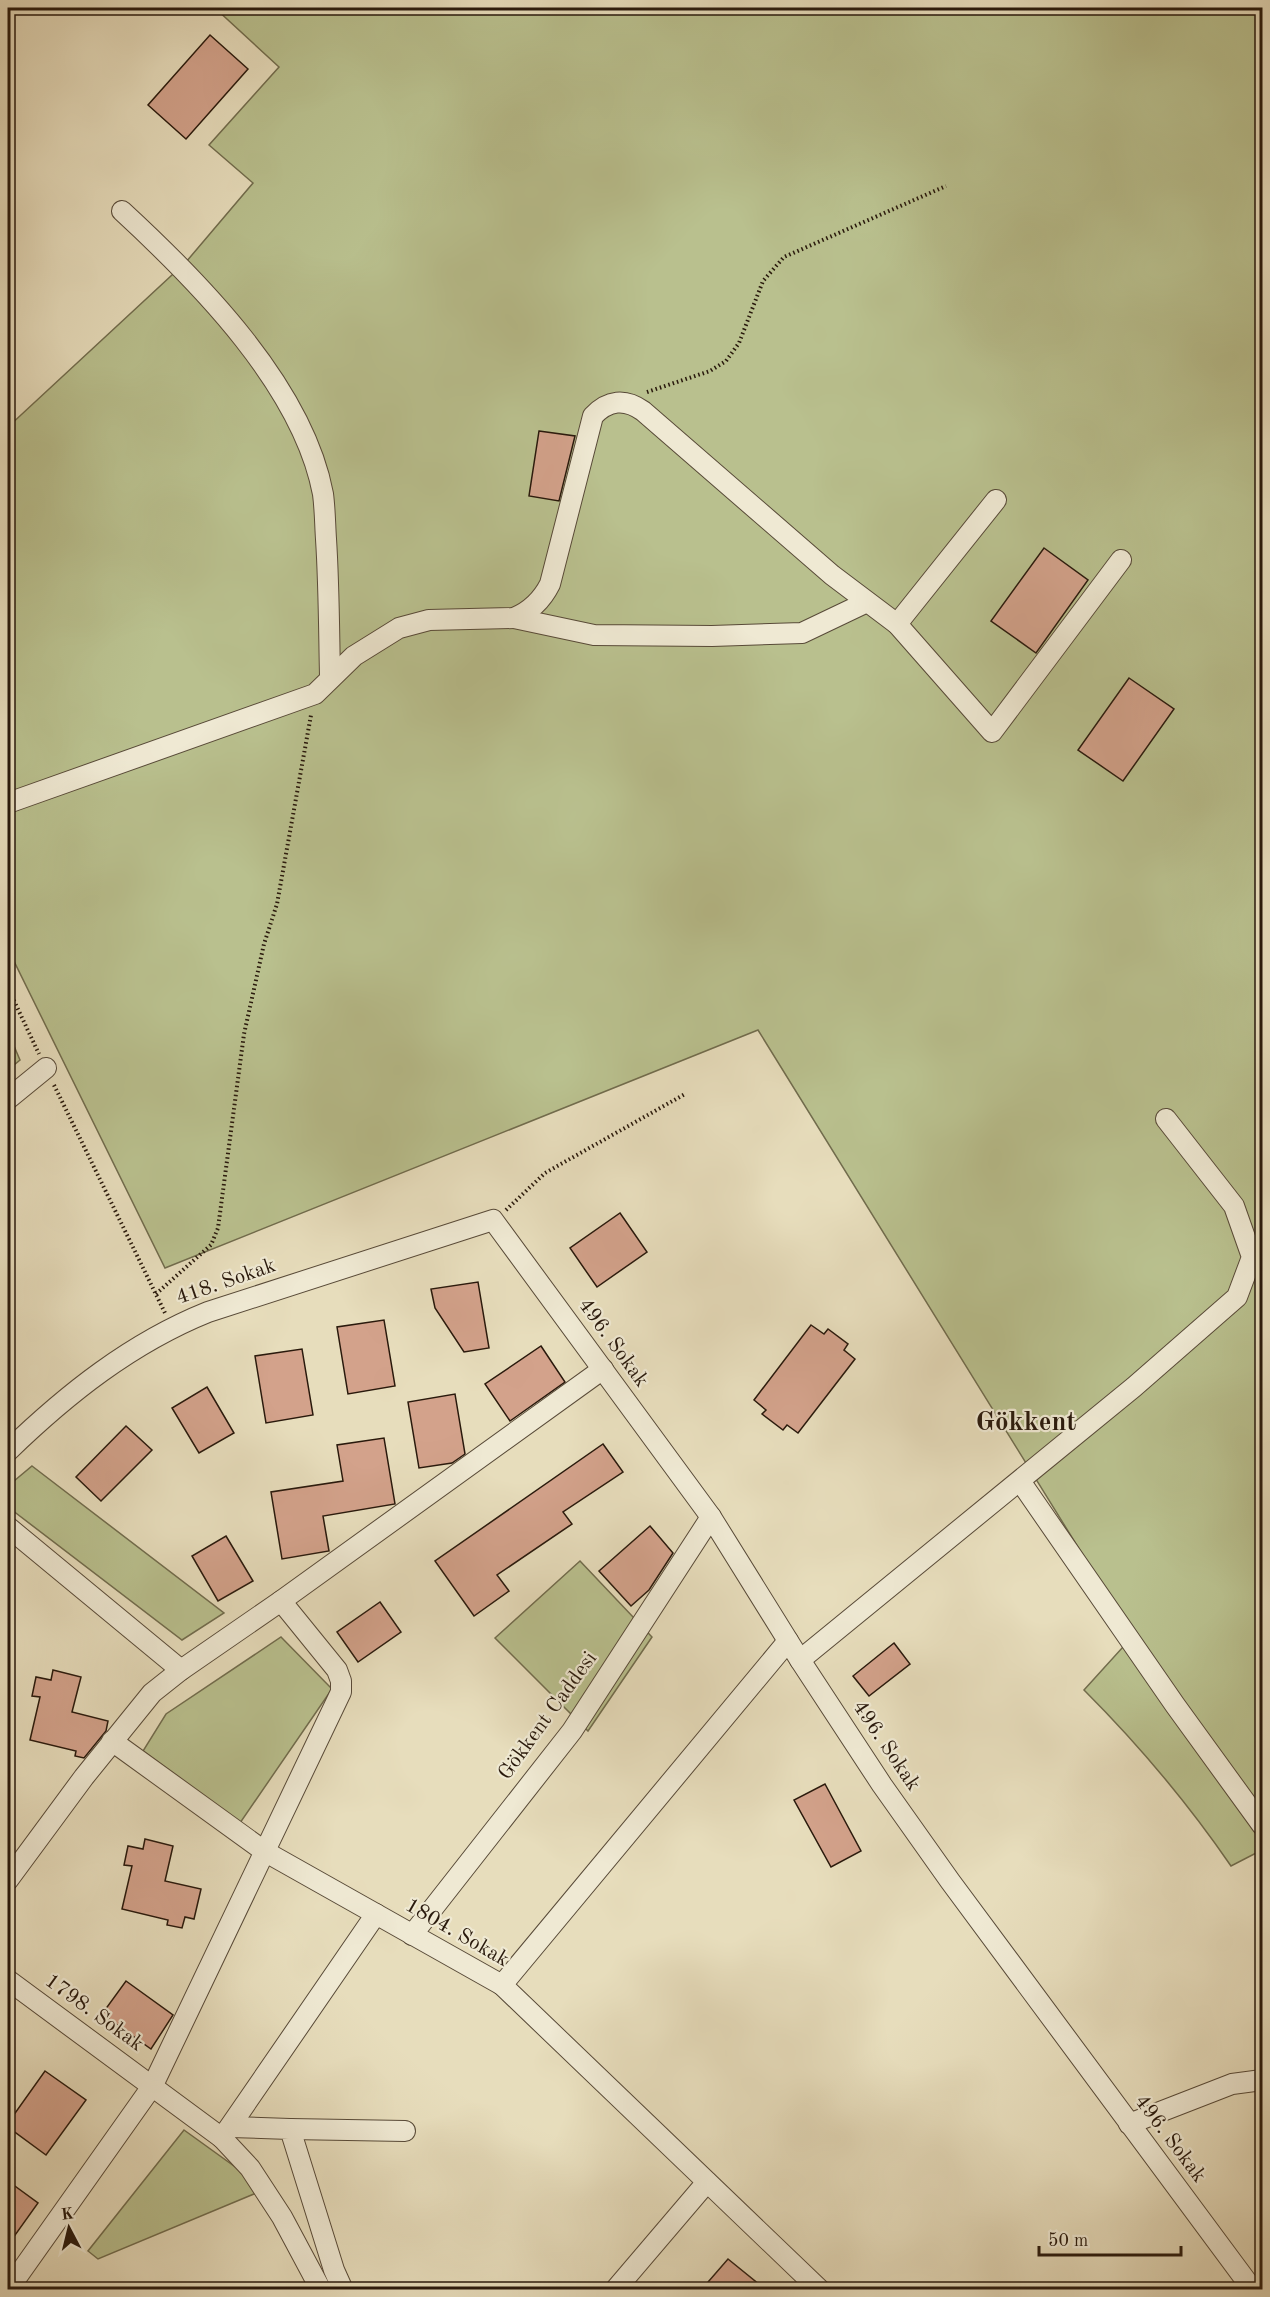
<svg xmlns="http://www.w3.org/2000/svg" width="1270" height="2297" font-family="'Old Standard TT',serif">
<style>
.green{fill:#b9c08e;stroke:#716c4d;stroke-width:1.5}
.building{fill:#d3a28b;stroke:#29190c;stroke-width:1.5}
.lines{fill:none;stroke-linecap:round;stroke-linejoin:round}
.minor-casing{stroke:#584a38;stroke-width:22}
.path{stroke:#29190c;stroke-width:4;stroke-dasharray:1.5 3;stroke-linecap:butt}
.minor{stroke:#efe9d3;stroke-width:20}
.labels{text-anchor:middle;dominant-baseline:central;stroke-width:4.5;stroke-linejoin:round;paint-order:stroke}
.street-label{font-size:21px;fill:#29190c;stroke:#efe9d3}
.district-label{font-size:27px;font-weight:bold;fill:#29190c;stroke:#efe9d3}
</style>
<rect width="100%" height="100%" fill="#e7ddbc"/>
<filter id="stains"><feTurbulence type="fractalNoise" baseFrequency=".00333" numOctaves="4"/><feColorMatrix values="0 0 0 0 .2 0 0 0 0 .09 0 0 0 0 .02 0 0 0 .5 -.17"/></filter>
<radialGradient id="worn" r=".72"><stop offset=".6" stop-color="#630" stop-opacity="0"/><stop offset="1" stop-color="#630" stop-opacity=".3"/></radialGradient>
<!-- green -->
<g class="green">
<path d="M215 8H1262V1850L1231 1866C1187 1802 1139 1745 1084 1690L1133 1636 758 1030 165 1268 8 949V427L186 262 253 183 209 145 279 67Z"/>
<polygon points="8,1032 20,1060 8,1070"/>
<polygon points="32,1466 224,1613 182,1640 8,1507 8,1486"/>
<polygon points="580,1561 652,1637 588,1731 495,1638"/>
<polygon points="281,1637 332,1689 240,1823 143,1751 166,1714"/>
<polygon points="184,2130 266,2189 98,2259 88,2251"/>
</g>
<!-- building -->
<g class="building">
<polygon points="210,35 248,69 186,139 148,105"/>
<polygon points="539,431 575,436 559,501 529,496"/>
<polygon points="1044,548 1088,580 1036,653 991,621"/>
<polygon points="1129,678 1174,709 1123,781 1078,750"/>
<polygon points="620,1213 647,1252 597,1287 570,1248"/>
<polygon points="478,1282 489,1348 464,1352 435,1308 431,1289"/>
<polygon points="384,1320 395,1386 348,1394 337,1327"/>
<polygon points="811,1325 824,1334 828,1329 848,1344 844,1350 855,1359 798,1433 787,1425 783,1430 762,1414 766,1410 754,1400"/>
<polygon points="541,1346 565,1382 510,1421 485,1384"/>
<polygon points="302,1349 313,1415 266,1423 255,1356"/>
<polygon points="207,1387 234,1433 199,1453 172,1408"/>
<polygon points="455,1394 465,1454 452,1463 419,1468 408,1402"/>
<polygon points="126,1426 152,1450 101,1501 76,1477"/>
<polygon points="384,1438 395,1504 323,1516 329,1551 282,1559 271,1492 343,1481 337,1445"/>
<polygon points="603,1444 623,1472 563,1512 572,1524 497,1575 509,1591 474,1616 435,1561"/>
<polygon points="650,1526 673,1553 649,1590 631,1606 599,1571"/>
<polygon points="226,1536 253,1581 218,1601 192,1556"/>
<polygon points="380,1602 401,1632 358,1662 337,1632"/>
<polygon points="894,1643 910,1664 869,1696 853,1676"/>
<polygon points="53,1670 81,1677 72,1712 108,1721 106,1731 84,1758 75,1756 76,1751 30,1740 40,1697 32,1696 36,1677 51,1680"/>
<polygon points="825,1784 861,1851 831,1867 794,1800"/>
<polygon points="145,1839 173,1846 165,1881 201,1889 194,1919 185,1917 182,1928 167,1925 168,1920 122,1909 132,1866 124,1865 128,1846 143,1849"/>
<polygon points="126,1981 173,2015 151,2049 102,2014"/>
<polygon points="45,2071 86,2100 46,2155 8,2127 8,2123"/>
<polygon points="8,2181 38,2203 8,2245"/>
<polygon points="728,2259 765,2289 702,2289"/>
</g>
<g class="lines">
<defs>
<g id="minor">
<path d="M122 211C199 282 303 387 323 494 325 509 325 524 326 539 329 585 329 631 330 676"/>
<polyline points="514,618 594,635 712,636 802,633 867,602"/>
<polyline points="897,624 996,500"/>
<path d="M8 803 315 694 354 656 399 628 429 620 514 618C531 611 542 600 550 584L593 416C608 400 625 398 643 411L832 575 897 624 992 732 1121 560"/>
<polyline points="8,1099 46,1068"/>
<path d="M8 1451C67 1394 131 1343 208 1312L493 1220 711 1517 800 1660 882 1785 950 1881 1253 2290"/>
<polyline points="1020,1481 1175,1705 1262,1825"/>
<polyline points="8,1527 181,1670"/>
<polyline points="800,1660 1134,1387 1237,1297 1252,1257 1234,1206 1166,1119"/>
<polyline points="112,1741 264,1851 502,1985 820,2290"/>
<polyline points="8,1880 84,1777 152,1693 181,1670 281,1601 603,1369"/>
<polyline points="412,1935 572,1731 711,1517"/>
<polyline points="8,1980 222,2138 376,1914"/>
<polyline points="502,1985 788,1641"/>
<polyline points="1129,2124 1232,2084 1262,2080"/>
<polyline points="230,2127 290,2129 334,2270 343,2290"/>
<polyline points="290,2129 405,2131"/>
<polyline points="222,2138 250,2168 282,2217 321,2290"/>
<polyline points="8,2286 12,2284 153,2085 341,1692 341,1681 337,1670 281,1601"/>
<polyline points="615,2290 707,2182"/>
</g>
</defs>
<!-- minor casing -->
<use href="#minor" class="minor-casing"/>
<!-- path -->
<g class="path">
<polyline points="647,392 710,371 726,361 739,343 763,281 784,257 946,186"/>
<polyline points="8,988 39,1054"/>
<polyline points="54,1085 165,1313"/>
<polyline points="506,1210 545,1173 685,1094"/>
<polyline points="156,1294 211,1245 218,1228 244,1034 264,944 277,904 311,715"/>
</g>
<!-- minor -->
<use href="#minor" class="minor"/>
</g>
<g class="labels">
<!-- street labels -->
<g class="street-label">
<text transform="translate(226 1282) rotate(-19)">418. Sokak</text>
<text transform="translate(613 1343) rotate(54)">496. Sokak</text>
<text transform="translate(548 1716) rotate(-54)">Gökkent Caddesi</text>
<text transform="translate(886 1746) rotate(56)">496. Sokak</text>
<text transform="translate(457 1933) rotate(30)">1804. Sokak</text>
<text transform="translate(94 2013) rotate(36)">1798. Sokak</text>
<text transform="translate(1170 2139) rotate(53)">496. Sokak</text>
</g>
<!-- district labels -->
<g class="district-label">
<text x="1026" y="1422">Gökkent</text>
</g>
</g>
<!-- margin -->
<rect width="1270" height="2297" fill="none" stroke="#e7ddbc" stroke-width="30"/>
<rect x="9" y="9" width="1252" height="2279" fill="none" stroke="#29190c" stroke-width="3"/>
<rect x="15" y="15" width="1240" height="2267" fill="none" stroke="#29190c" stroke-width="1.5"/>
<!-- north arrow -->
<g transform="translate(69 2228) rotate(353)" stroke="#efe9d3" stroke-width="4.5" paint-order="stroke">
<path d="M0-4.5L10 22L0 15L-10 22Z" fill="#29190c"/>
<text y="-9" font-size="16" font-weight="bold" text-anchor="middle" fill="#29190c">K</text>
</g>
<!-- scale -->
<path d="M1039 2246v9h142v-9" fill="none" stroke="#29190c" stroke-width="3"/>
<text x="1048" y="2246" font-size="18" fill="#29190c" stroke="#efe9d3" stroke-width="4.5" paint-order="stroke">50 m</text>
<rect width="100%" height="100%" filter="url(#stains)"/>
<rect width="100%" height="100%" fill="url(#worn)"/>
</svg>
